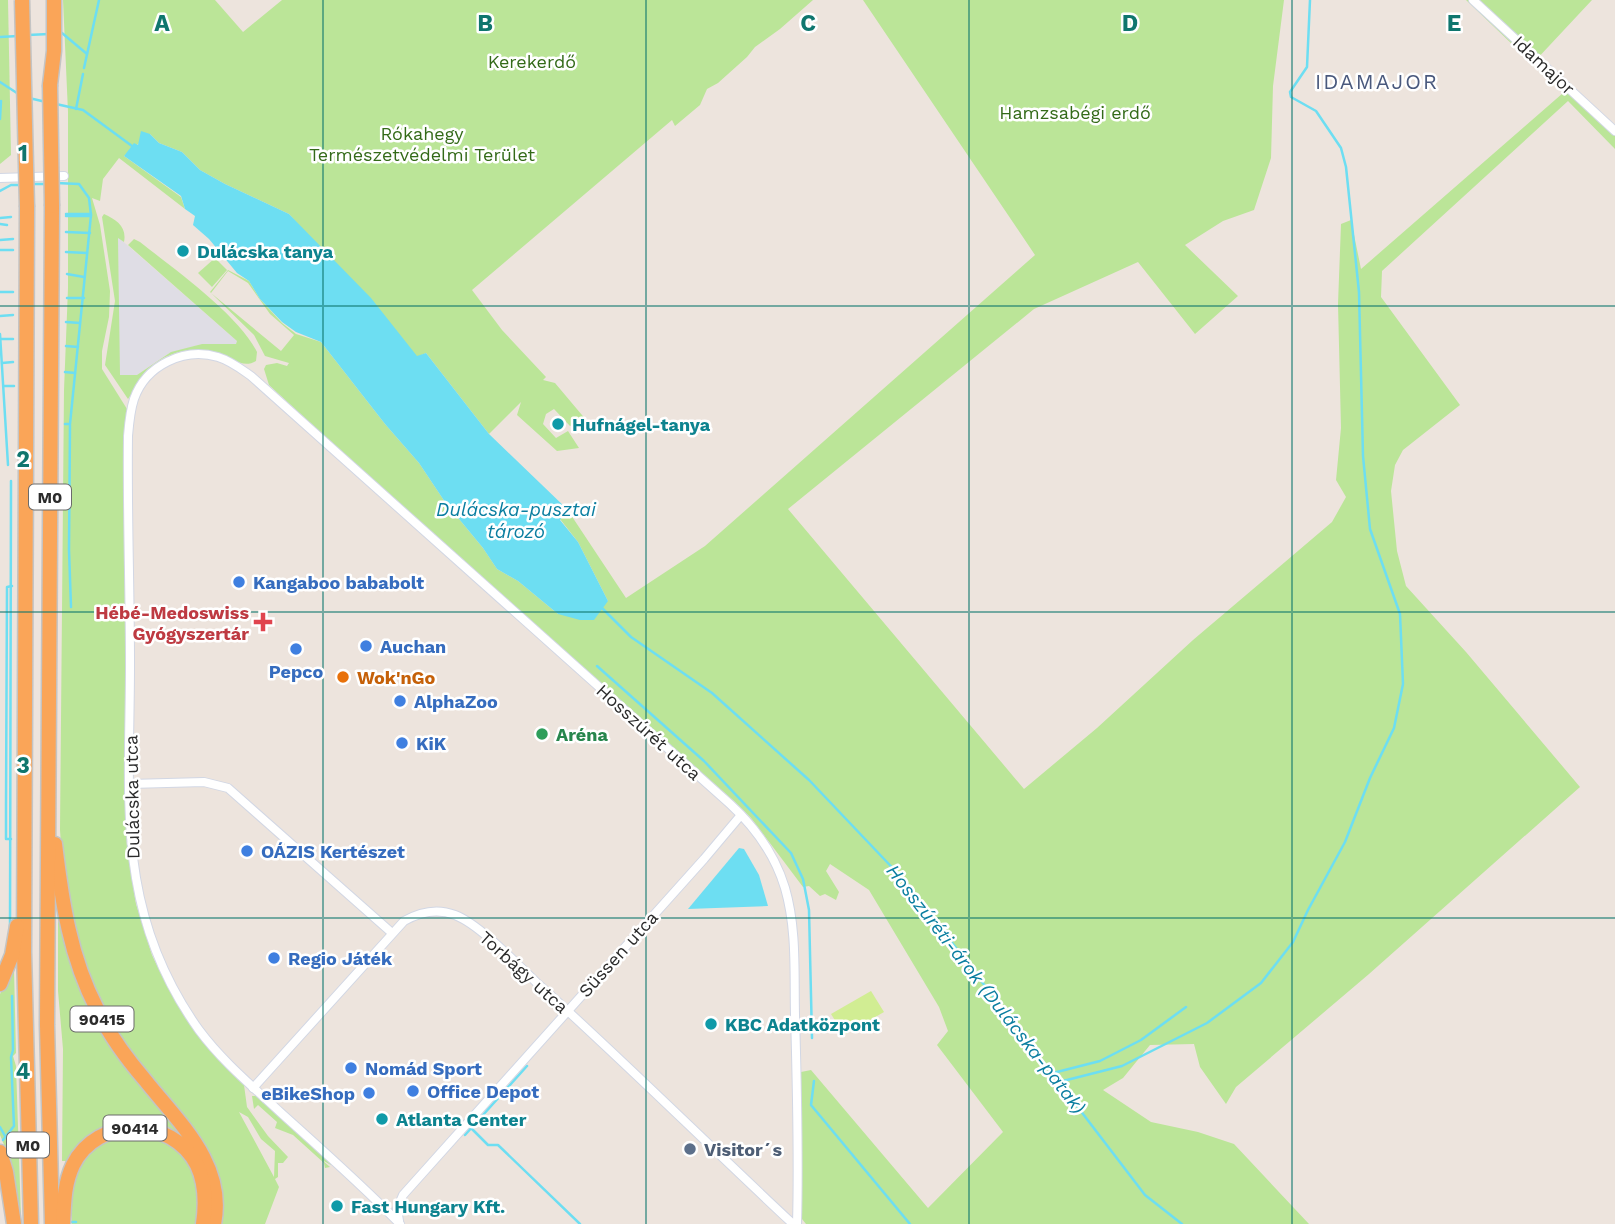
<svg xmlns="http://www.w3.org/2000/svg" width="1615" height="1224" font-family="'Work Sans',sans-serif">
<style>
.industrial{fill:#dfdde5}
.green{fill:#bbe598;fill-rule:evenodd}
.pitch{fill:#d1ed93}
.water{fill:#6ddef2}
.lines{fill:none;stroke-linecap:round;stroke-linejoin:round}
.stream{stroke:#6ddef2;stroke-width:2.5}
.minor-casing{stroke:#d2d7e4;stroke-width:10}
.trunk-casing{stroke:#c4c4c4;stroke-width:17}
.minor{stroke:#fff;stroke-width:8}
.trunk{stroke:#faa558;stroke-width:14}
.trunk-bridge-casing{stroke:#c4c4c4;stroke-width:17;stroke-linecap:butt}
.trunk-bridge{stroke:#faa558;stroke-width:14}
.grid{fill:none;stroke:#0f766e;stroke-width:2;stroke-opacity:0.55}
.culture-dot{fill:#0f9aa8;stroke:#fff;stroke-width:2.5}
.shop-dot{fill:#3f7fe0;stroke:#fff;stroke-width:2.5}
.health-dot{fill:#e0444e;stroke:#fff;stroke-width:2.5}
.food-dot{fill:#e8710a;stroke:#fff;stroke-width:2.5}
.leisure-dot{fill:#2e9e5b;stroke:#fff;stroke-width:2.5}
.service-dot{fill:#5c6f8a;stroke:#fff;stroke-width:2.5}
.labels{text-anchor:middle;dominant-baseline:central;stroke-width:5;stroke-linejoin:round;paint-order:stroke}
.shield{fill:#fff;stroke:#6b6b6b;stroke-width:2}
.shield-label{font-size:16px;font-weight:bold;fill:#2b2b2b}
.park-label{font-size:18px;fill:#336a18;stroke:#fff}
.street-label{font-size:18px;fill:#2b2b2b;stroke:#fff}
.culture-label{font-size:18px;font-weight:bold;fill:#0d838f;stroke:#fff;text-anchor:start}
.shop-label{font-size:18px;font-weight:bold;fill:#366cbe;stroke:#fff;text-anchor:start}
.health-label{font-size:18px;font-weight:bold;fill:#be3a42;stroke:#fff;text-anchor:end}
.food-label{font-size:18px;font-weight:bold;fill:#c56008;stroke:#fff;text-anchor:start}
.leisure-label{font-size:18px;font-weight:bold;fill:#27864d;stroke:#fff;text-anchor:start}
.service-label{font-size:18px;font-weight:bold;fill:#4e5e75;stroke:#fff;text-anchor:start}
.water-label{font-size:19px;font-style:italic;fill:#0a7ea0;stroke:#fff}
.quarter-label{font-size:21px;letter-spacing:2px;fill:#4a597d;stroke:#fff}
.grid-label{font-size:23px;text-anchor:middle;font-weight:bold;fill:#0f766e;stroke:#fff;stroke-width:5;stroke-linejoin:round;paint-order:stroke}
</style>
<rect width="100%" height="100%" fill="#ede4dd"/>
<!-- industrial -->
<polygon class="industrial" points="118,237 237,341 236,344 202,344 168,354 137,375 119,375"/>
<!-- green -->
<g class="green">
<polygon points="0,0 8,0 11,155 0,164"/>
<path d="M63 0H215L243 32 282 0H813L780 29 755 47 747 57 718 83 707 89 700 105 675 126 672 120 472 290 502 330 546 377 543 380 555 383 587 421 570 426 554 409 546 414 543 424 556 438 568 431 579 448 557 451 517 415 521 402 489 434 426 353 417 357 289 214 225 184 200 170 182 152 159 143 150 134 124 156 181 197 185 209 119 158 103 179 100 201 92 198 100 225 110 291 109 317 102 351V369L127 409 124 435 126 822 127 849 136 904 152 955 168 988 198 1035 244 1085 247 1107 268 1136 288 1157 283 1163H278V1177L275 1179 279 1187 265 1224H219L221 1202 141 1066 113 1027 88 979 64 889 60 830 64 390 68 288V112ZM239 1112 248 1117 261 1139 275 1151 274 1177Z"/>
<path d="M863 0H1284L1273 86 1271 158 1254 210 1223 221 1185 245 1238 296 1195 334 1138 262 1034 309 788 509 1024 789 1097 728 1193 640 1332 522 1346 497 1336 480 1341 428 1338 304 1341 224 1351 220 1361 269 1563 93 1466 0H1592L1535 61 1615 136V149L1568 101 1382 271 1381 297 1460 405 1403 450 1395 465 1391 491 1397 551 1406 586 1466 652 1580 787 1369 974 1236 1087 1226 1104 1200 1067 1194 1044 1150 1045 1123 1078 1103 1090 1151 1122 1198 1132 1234 1144 1309 1224H806L802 1219 801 1072 811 1070 928 1208 1003 1132 937 1045 948 1031 939 1007 869 890 830 864 826 871 839 892 836 900 825 894 820 896 809 886 803 887 751 818 735 802 428 531 269 385 264 369 266 365 277 363 287 366 289 363 265 356 254 335 210 292 228 270 249 281 260 299 282 323 296 334 321 342 385 424 419 463 445 502 483 548 497 569 518 581 558 614 608 601 578 542 560 519 567 509 626 598 705 546 1035 255ZM228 271 248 283 270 314 294 335 281 351 211 293Z"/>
<path d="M104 214C117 220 127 227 124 242L118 238 120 375H137L171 352 202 344H236L237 341 128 245 134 239 140 242C174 269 239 315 257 352L256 361C243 369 233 358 221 354 196 345 168 351 148 369 139 377 134 392 128 399L105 365 115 301 102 217Z"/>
<polygon points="215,258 227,270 212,287 198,273"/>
<path d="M58 920 79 984 180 1136C131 1111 100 1115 66 1161H62L63 1049 58 991Z"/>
<polygon points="14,969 16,1053 13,1056 16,1066 21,1218 18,1218 7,1152 0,1135 0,994"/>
<polygon points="252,1096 256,1096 330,1163 331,1165 322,1160 330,1167 325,1168 324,1163 293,1135 275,1128 277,1122 258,1105 254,1109"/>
<polygon points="144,1133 178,1149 198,1180 198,1224 72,1224 71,1187 85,1155 111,1136"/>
</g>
<!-- pitch -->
<polygon class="pitch" points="871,991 884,1012 844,1035 831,1014"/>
<!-- water -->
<g class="water">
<polygon points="141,131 150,134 159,143 182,152 200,170 225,184 289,214 371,298 417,356 426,353 489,434 567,509 560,520 578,542 608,601 594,620 580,620 558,614 518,581 497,569 483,548 445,502 419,463 385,424 321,342 296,332 282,322 260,299 249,281 237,273 209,239 193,225 195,216 185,209 181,196 124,156 134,143 138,145"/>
<polygon points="739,848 744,849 759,875 768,906 688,909"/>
</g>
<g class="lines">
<!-- stream -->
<g class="stream">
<polyline points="59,33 62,33 87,54"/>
<polyline points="28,35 49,34"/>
<polyline points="0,37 18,36"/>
<polyline points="84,68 99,0"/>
<polyline points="0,82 20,95"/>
<polyline points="29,98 46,102"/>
<polyline points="56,104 83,110 132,146"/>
<polyline points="76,109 83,74"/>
<polyline points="0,119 1,101"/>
<polyline points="56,183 79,184 89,198 91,215 70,424 65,424"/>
<polyline points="32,184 46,184"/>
<polyline points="0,191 11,185 22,185"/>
<polyline points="66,214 91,214"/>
<polyline points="66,216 91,216"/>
<polyline points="0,218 11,217"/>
<polyline points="0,224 7,225"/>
<polyline points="66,232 90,233"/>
<polyline points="0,240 13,239"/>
<polyline points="0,250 13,250"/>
<polyline points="66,252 87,253"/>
<polyline points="67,274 84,277"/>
<polyline points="0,292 13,292"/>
<polyline points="67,298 84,298"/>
<polyline points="0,316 13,315"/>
<polyline points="66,322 80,323"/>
<polyline points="0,334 8,465"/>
<polyline points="0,339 13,339"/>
<polyline points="66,346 78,347"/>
<polyline points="2,363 13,362"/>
<polyline points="65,372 75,373"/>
<polyline points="4,386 14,386"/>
<polyline points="70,425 69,550 71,607"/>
<polyline points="602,608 631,637 712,693 809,780 904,880 1145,1195 1182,1224"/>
<polyline points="597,666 704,761 791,853 803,879 809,910 812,1038"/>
<polyline points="11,839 6,839 6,806 7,587 12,586"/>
<polyline points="10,928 11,481"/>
<polyline points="1053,1073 1100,1061 1141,1040 1186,1007"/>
<polyline points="814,1081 811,1105 910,1224"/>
<polyline points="1059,1082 1122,1066 1207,1023 1261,983 1293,942 1308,910 1345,842 1370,778 1394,728 1403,684 1400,614 1370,529 1363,456 1359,292 1346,167 1341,148 1316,111 1291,97 1290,92 1307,67 1310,0"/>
<polyline points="0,1127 5,1136"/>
<polyline points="471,1128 488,1145 498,1145 580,1224"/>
<polyline points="465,1135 527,1066"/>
<polyline points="3,1140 14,1126 11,1057 13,1050 12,996"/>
<polyline points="67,1222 76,1222"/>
</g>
<defs>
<g id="minor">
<polyline points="1473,0 1615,131"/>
<polyline points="0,178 64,176"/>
<polyline points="130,784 204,782 228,788 392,933"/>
<path d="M253 1088 404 921C420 912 437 908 455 915 479 924 517 964 537 983 624 1061 707 1144 793 1224"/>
<polyline points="399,1221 397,1209 403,1195 704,859 741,815"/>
<path d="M400 1224C362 1185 321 1149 280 1112 252 1086 222 1061 199 1030 114 911 130 800 130 664 130 588 127 512 128 436 129 424 130 411 134 399 146 365 184 347 218 357 231 361 241 369 251 376L730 804C755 827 775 855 785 888 797 929 794 973 795 1015 797 1085 799 1154 797 1224"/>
</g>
<g id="trunk">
<polyline points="50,85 54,51 54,0"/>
<polyline points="27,207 24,952 31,1224"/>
<path d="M55 844C62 902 70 957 97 1009 109 1035 127 1059 145 1080 179 1123 226 1164 214 1224"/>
<polyline points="0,984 12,955 17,926"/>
<polyline points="0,1152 6,1172 14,1224"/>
<polyline points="52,1224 47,1025 52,206"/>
<path d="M63 1224C64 1204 64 1184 73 1165 97 1116 172 1116 197 1165 206 1184 206 1204 203 1224"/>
</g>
</defs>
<!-- minor casing -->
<use href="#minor" class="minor-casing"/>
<!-- trunk casing -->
<use href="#trunk" class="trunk-casing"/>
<!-- minor -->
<use href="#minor" class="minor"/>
<!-- trunk -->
<use href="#trunk" class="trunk"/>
<defs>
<g id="trunk-bridge">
<polyline points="22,0 27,207"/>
<polyline points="50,85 52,206"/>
</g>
</defs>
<!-- trunk-bridge casing -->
<use href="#trunk-bridge" class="trunk-bridge-casing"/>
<!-- trunk-bridge -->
<use href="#trunk-bridge" class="trunk-bridge"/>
</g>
<!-- grid -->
<path class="grid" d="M323 0V1224M646 0V1224M969 0V1224M1292 0V1224M0 306H1615M0 612H1615M0 918H1615"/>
<!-- markers -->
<g class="culture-dot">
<circle cx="183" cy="251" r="7"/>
<circle cx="558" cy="424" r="7"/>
<circle cx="711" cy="1024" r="7"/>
<circle cx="382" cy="1119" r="7"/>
<circle cx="337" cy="1206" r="7"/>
</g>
<g class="shop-dot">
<circle cx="239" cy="582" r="7"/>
<circle cx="366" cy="646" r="7"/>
<circle cx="296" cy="649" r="7"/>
<circle cx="400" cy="701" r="7"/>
<circle cx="402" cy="743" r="7"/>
<circle cx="247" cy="851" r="7"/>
<circle cx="274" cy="958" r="7"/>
<circle cx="351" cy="1068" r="7"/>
<circle cx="413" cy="1091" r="7"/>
<circle cx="369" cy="1093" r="7"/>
</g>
<path class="health-dot" d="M259.5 611.5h7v7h7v7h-7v7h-7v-7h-7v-7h7z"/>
<circle class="food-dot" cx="343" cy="677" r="7"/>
<circle class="leisure-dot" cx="542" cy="734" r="7"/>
<circle class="service-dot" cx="690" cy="1149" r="7"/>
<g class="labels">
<!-- shield labels -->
<g class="shield">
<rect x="29" y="484.5" width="42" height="25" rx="5"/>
<rect x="70.5" y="1006.5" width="63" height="25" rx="5"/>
<rect x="103.5" y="1115.5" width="63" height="25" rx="5"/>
<rect x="7" y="1132.5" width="42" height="25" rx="5"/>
</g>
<g class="shield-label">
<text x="50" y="497">M0</text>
<text x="102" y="1019">90415</text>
<text x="135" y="1128">90414</text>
<text x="28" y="1145">M0</text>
</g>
<!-- park labels -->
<g class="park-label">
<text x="532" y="61">Kerekerdő</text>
<text x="1075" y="112">Hamzsabégi erdő</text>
<text x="422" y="133">Rókahegy<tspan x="422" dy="21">Természetvédelmi Terület</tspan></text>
</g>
<!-- street labels -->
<g class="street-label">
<text transform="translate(1544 65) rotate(43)">Idamajor</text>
<text transform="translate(649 732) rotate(42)">Hosszúrét utca</text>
<text transform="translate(132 797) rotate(-91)">Dulácska utca</text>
<text transform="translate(618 954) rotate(-48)">Süssen utca</text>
<text transform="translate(524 972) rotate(42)">Torbágy utca</text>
</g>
<!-- culture labels -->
<g class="culture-label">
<text x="197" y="251">Dulácska tanya</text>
<text x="572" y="424">Hufnágel-tanya</text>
<text x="725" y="1024">KBC Adatközpont</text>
<text x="396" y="1119">Atlanta Center</text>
<text x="351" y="1206">Fast Hungary Kft.</text>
</g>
<!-- shop labels -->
<g class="shop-label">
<text x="253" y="582">Kangaboo bababolt</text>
<text x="380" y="646">Auchan</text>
<text x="296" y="671" text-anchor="middle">Pepco</text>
<text x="414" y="701">AlphaZoo</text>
<text x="416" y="743">KiK</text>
<text x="261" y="851">OÁZIS Kertészet</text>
<text x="288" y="958">Regio Játék</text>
<text x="365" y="1068">Nomád Sport</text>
<text x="427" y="1091">Office Depot</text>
<text x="355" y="1093" text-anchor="end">eBikeShop</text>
</g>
<!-- health labels -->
<g class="health-label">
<text x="249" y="612">Hébé-Medoswiss<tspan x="249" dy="21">Gyógyszertár</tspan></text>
</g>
<!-- food labels -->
<g class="food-label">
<text x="357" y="677">Wok'nGo</text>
</g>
<!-- leisure labels -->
<g class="leisure-label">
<text x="556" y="734">Aréna</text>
</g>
<!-- service labels -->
<g class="service-label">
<text x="704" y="1149">Visitor´s</text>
</g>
<!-- water labels -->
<g class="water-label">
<text x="516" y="509">Dulácska-pusztai<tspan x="516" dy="22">tározó</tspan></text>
<text transform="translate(986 989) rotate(52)">Hosszúréti-árok (Dulácska-patak)</text>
</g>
<!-- quarter labels -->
<g class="quarter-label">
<text x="1377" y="81">IDAMAJOR</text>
</g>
</g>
<g class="grid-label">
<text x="162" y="31">A</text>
<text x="485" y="31">B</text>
<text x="808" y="31">C</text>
<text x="1130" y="31">D</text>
<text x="1454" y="31">E</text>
<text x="23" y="161">1</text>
<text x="23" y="467">2</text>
<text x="23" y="773">3</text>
<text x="23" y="1079">4</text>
</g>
</svg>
